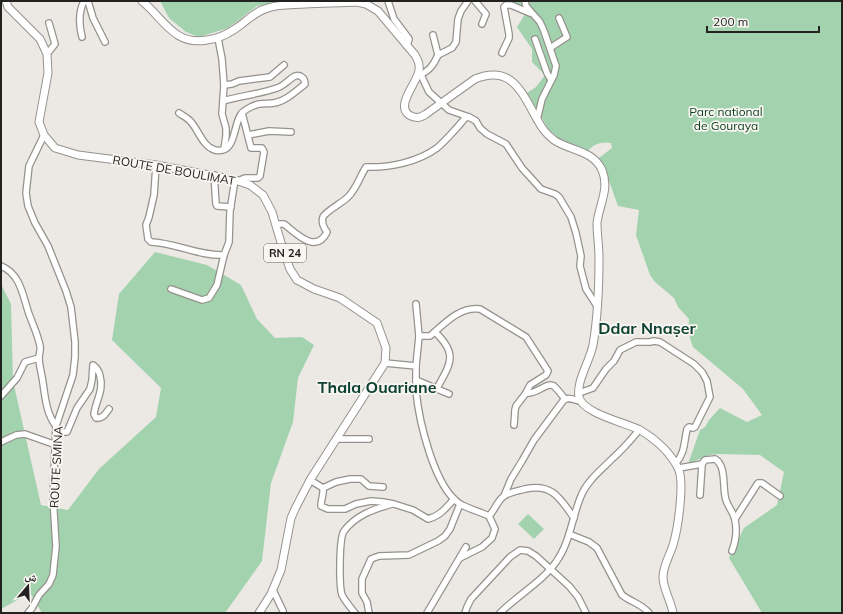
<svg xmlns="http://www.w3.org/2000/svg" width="843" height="614" font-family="Mulish,'Noto Naskh Arabic',sans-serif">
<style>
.green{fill:#a3d2af}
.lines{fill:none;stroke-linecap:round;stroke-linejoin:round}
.minor-casing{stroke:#95928e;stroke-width:8}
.major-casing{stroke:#95928e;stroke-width:9}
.minor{stroke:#fff;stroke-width:5.5}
.major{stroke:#fff;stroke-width:7}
.labels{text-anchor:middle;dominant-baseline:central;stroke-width:3.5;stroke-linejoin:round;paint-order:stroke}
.shield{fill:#f9f6f2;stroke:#636260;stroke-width:1}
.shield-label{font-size:11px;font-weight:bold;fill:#232221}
.park-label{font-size:12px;fill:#073e1e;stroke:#f9f6f2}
.street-label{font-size:12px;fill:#232221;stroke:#f9f6f2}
.district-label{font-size:16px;font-weight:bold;fill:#0c4032;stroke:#f9f6f2}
</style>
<rect width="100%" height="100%" fill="#ece9e5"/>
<!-- green -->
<g class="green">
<polygon points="160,1 281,1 257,6 228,28 199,37 186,32 169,18"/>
<path d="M508 1H842V613H762L729 558 744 528 777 505 784 472 760 455 719 454 709 455 688 464 700 430 705 427 709 420 720 408 747 422 762 415 743 389 693 347C689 338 688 328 689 319L678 307 674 298 655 282 650 275 636 235 639 210 618 206 608 178 599 158 612 148 611 143C600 142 595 143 588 151L560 139 549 130 527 93 536 87 545 75 532 62V49L517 27 527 11Z"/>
<polygon points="155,252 207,265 241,285 257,319 275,338 302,337 314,345 298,378 293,422 271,483 262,561 225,613 42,613 30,593 1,609 1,284 11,304 13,381 41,505 68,510 99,469 156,417 161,388 112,340 119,294"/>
<polygon points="528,514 544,529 534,539 518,524"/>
</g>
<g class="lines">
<defs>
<g id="minor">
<polyline points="88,1 93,18 105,42"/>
<polyline points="388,1 394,19 409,39 407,46"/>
<polyline points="475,1 486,14 482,24"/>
<polyline points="525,1 526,6 540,22 544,31 556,66 554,75 542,99 537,120"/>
<polyline points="433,35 438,55"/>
<path d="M82 37C79 25 78 13 84 1"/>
<polyline points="218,38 222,59 224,85 222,114 226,128 226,136 224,149"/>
<polyline points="535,39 547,73 551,80"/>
<polyline points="550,48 567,37 559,18"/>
<polyline points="502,53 509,38 509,34 504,7 506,5 511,5 530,13"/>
<polyline points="47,54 55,44 49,23"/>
<polyline points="421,75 429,92 449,110 469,117"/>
<path d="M418 76C429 71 433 66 438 55L452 48 456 42 458 19 461 11 468 1"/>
<polyline points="224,85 232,84 239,81 270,77 284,65"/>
<path d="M179 113C183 116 188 118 191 122 199 131 203 147 215 150 238 155 232 121 243 112 246 109 254 105 259 104 264 103 269 104 274 103 286 101 296 91 305 84 305 79 301 74 295 76 289 79 284 86 277 88 260 94 240 96 223 101"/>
<polyline points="248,135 269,131 291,132"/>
<path d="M156 165 154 195 149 217 146 225 148 239 151 242C176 243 198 256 224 255L229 242 230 211 235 180"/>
<polyline points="214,175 216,204 217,206 231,207"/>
<polyline points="238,181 245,178 258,178 260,176 264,152 262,148 251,148 242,113"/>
<path d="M276 224H284C296 233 316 255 327 232 324 228 321 223 323 217 326 211 342 203 348 197 357 188 359 178 366 167 389 168 418 162 437 148 444 142 459 126 465 118L469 117 476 121 480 128 487 134 506 144 522 168 541 189 555 194 559 197 571 217 576 233 581 256 580 266 586 289 597 306"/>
<path d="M1 266C21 274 23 297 29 314 33 325 38 335 40 346 41 350 39 354 39 358 39 364 41 371 42 377 45 393 45 412 56 426"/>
<polyline points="171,289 202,300 209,298 217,285 224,255"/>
<path d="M435 332C458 354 451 363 437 388"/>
<path d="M419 336H430C444 324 460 306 480 309L526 337 548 371 546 375 530 385 526 393 516 406 515 410 514 425"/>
<path d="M385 363 416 366C416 375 416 383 416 391 419 421 434 487 460 504 469 509 480 512 489 516L495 529 492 538 482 547 460 558"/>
<polyline points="416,366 419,336 416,304"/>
<polyline points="416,380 449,394"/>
<path d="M526 393C537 395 547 381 554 386 558 390 562 395 565 399"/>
<path d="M579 393 593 388 606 369 614 361 620 350 636 342H650L654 341 660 342 694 364 702 372 707 381 710 397 695 427 693 428 689 427 687 429C684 442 685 453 676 463"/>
<polyline points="1,396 17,378 25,362 39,358"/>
<path d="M56 432H67L77 408 90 389 92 380 93 365C97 368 99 371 100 376 104 390 96 400 94 414L96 418C103 419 105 414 109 409"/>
<polyline points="336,439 369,439"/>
<polyline points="1,442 16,435 25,434 56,445"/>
<path d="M679 468 702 464 705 460 715 459C727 466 722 489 726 500 728 507 734 513 735 520 737 530 736 541 732 551"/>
<path d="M310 480 323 488C324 494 321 499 321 506L328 509H345L356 504 371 501 383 502 394 504 413 510 428 519C440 516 446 508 454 499"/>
<polyline points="323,488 336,482 350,479 361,479 369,486 383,487"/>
<polyline points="700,495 702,464"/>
<path d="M504 496 511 479 522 461 534 440 563 401C568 396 574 400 580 401"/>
<path d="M489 516C495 510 497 501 504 496 510 492 518 491 525 489 552 483 560 498 574 518"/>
<polyline points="735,519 758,483 762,483 780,496"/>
<path d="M569 534 589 542 597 548 622 595C631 602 642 604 649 613"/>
<polyline points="273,590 283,611"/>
<polyline points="28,613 32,608 39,595 49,584 53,575 56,546 53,497 56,426 73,375 75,357 75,342 71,307 66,291 48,246 35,223 28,206 26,193 29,166 44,135"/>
<path d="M355 613C351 608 345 601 342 595 339 587 339 538 344 531 356 515 374 509 392 504"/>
<polyline points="369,613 367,602 362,593 362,579 371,559 379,556 409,555 438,541 445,536 450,529 460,504"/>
<polyline points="427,613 466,547"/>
<polyline points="465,613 467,607 471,599 510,557 520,550 528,551 536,556 569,586 578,597 586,613"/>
<path d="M500 613C518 595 542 582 556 562 570 543 572 517 581 496 587 481 601 470 612 459 622 450 631 440 639 430"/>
</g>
<g id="major">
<polyline points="6,1 8,7 40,39 47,54 48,73 39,122 44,135 55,148 78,155 156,165 235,180 250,185 263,195 272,212 282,246 290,269 297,280 314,289 340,298 377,323 386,348 385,363 310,480 296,507 291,518 281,570 271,594 259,613"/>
<path d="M142 1C164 19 174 46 207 40 217 39 226 35 235 29 246 22 255 11 268 8 280 4 293 5 305 4 322 3 340 3 357 2L366 4 378 11 415 55C418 60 420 65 419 70 418 82 395 105 409 115 416 119 420 118 426 114L475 79C512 64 522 93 537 119 541 127 547 135 554 140 570 151 593 150 602 170 610 189 599 205 597 223 597 235 599 246 599 257 599 286 598 316 593 345 590 361 576 381 579 397 582 413 626 423 640 430 655 439 670 452 678 468 685 481 678 529 673 545 670 555 663 566 663 577 663 589 671 601 673 613"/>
</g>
</defs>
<!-- minor casing -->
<use href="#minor" class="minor-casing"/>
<!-- major casing -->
<use href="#major" class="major-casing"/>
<!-- minor -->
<use href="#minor" class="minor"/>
<!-- major -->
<use href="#major" class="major"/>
</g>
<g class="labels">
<!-- shield labels -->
<rect class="shield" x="264" y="244" width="42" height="18" rx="3"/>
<g class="shield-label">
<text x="285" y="253">RN 24</text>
</g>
<!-- park labels -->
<g class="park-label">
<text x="726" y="111">Parc national<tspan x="726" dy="14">de Gouraya</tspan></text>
</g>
<!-- street labels -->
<g class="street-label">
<text transform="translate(174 170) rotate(10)">ROUTE DE BOULIMAT</text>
<text transform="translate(56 467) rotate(-87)">ROUTE SMINA</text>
</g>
<!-- district labels -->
<g class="district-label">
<text x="647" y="328">Ddar Nnaṣer</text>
<text x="377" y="387">Thala Ouariane</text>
</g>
</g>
<!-- border -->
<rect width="843" height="614" fill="none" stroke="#232221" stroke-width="4"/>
<!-- north arrow -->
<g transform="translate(28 586) rotate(19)" stroke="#f9f6f2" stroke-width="3" paint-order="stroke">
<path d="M0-3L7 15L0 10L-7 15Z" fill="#232221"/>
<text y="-6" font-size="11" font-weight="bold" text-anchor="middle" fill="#232221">ش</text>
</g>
<!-- scale -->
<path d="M707 26v6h112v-6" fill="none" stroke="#232221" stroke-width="2"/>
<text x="713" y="26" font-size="12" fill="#232221" stroke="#f9f6f2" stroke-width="3" paint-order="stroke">200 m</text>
</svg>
